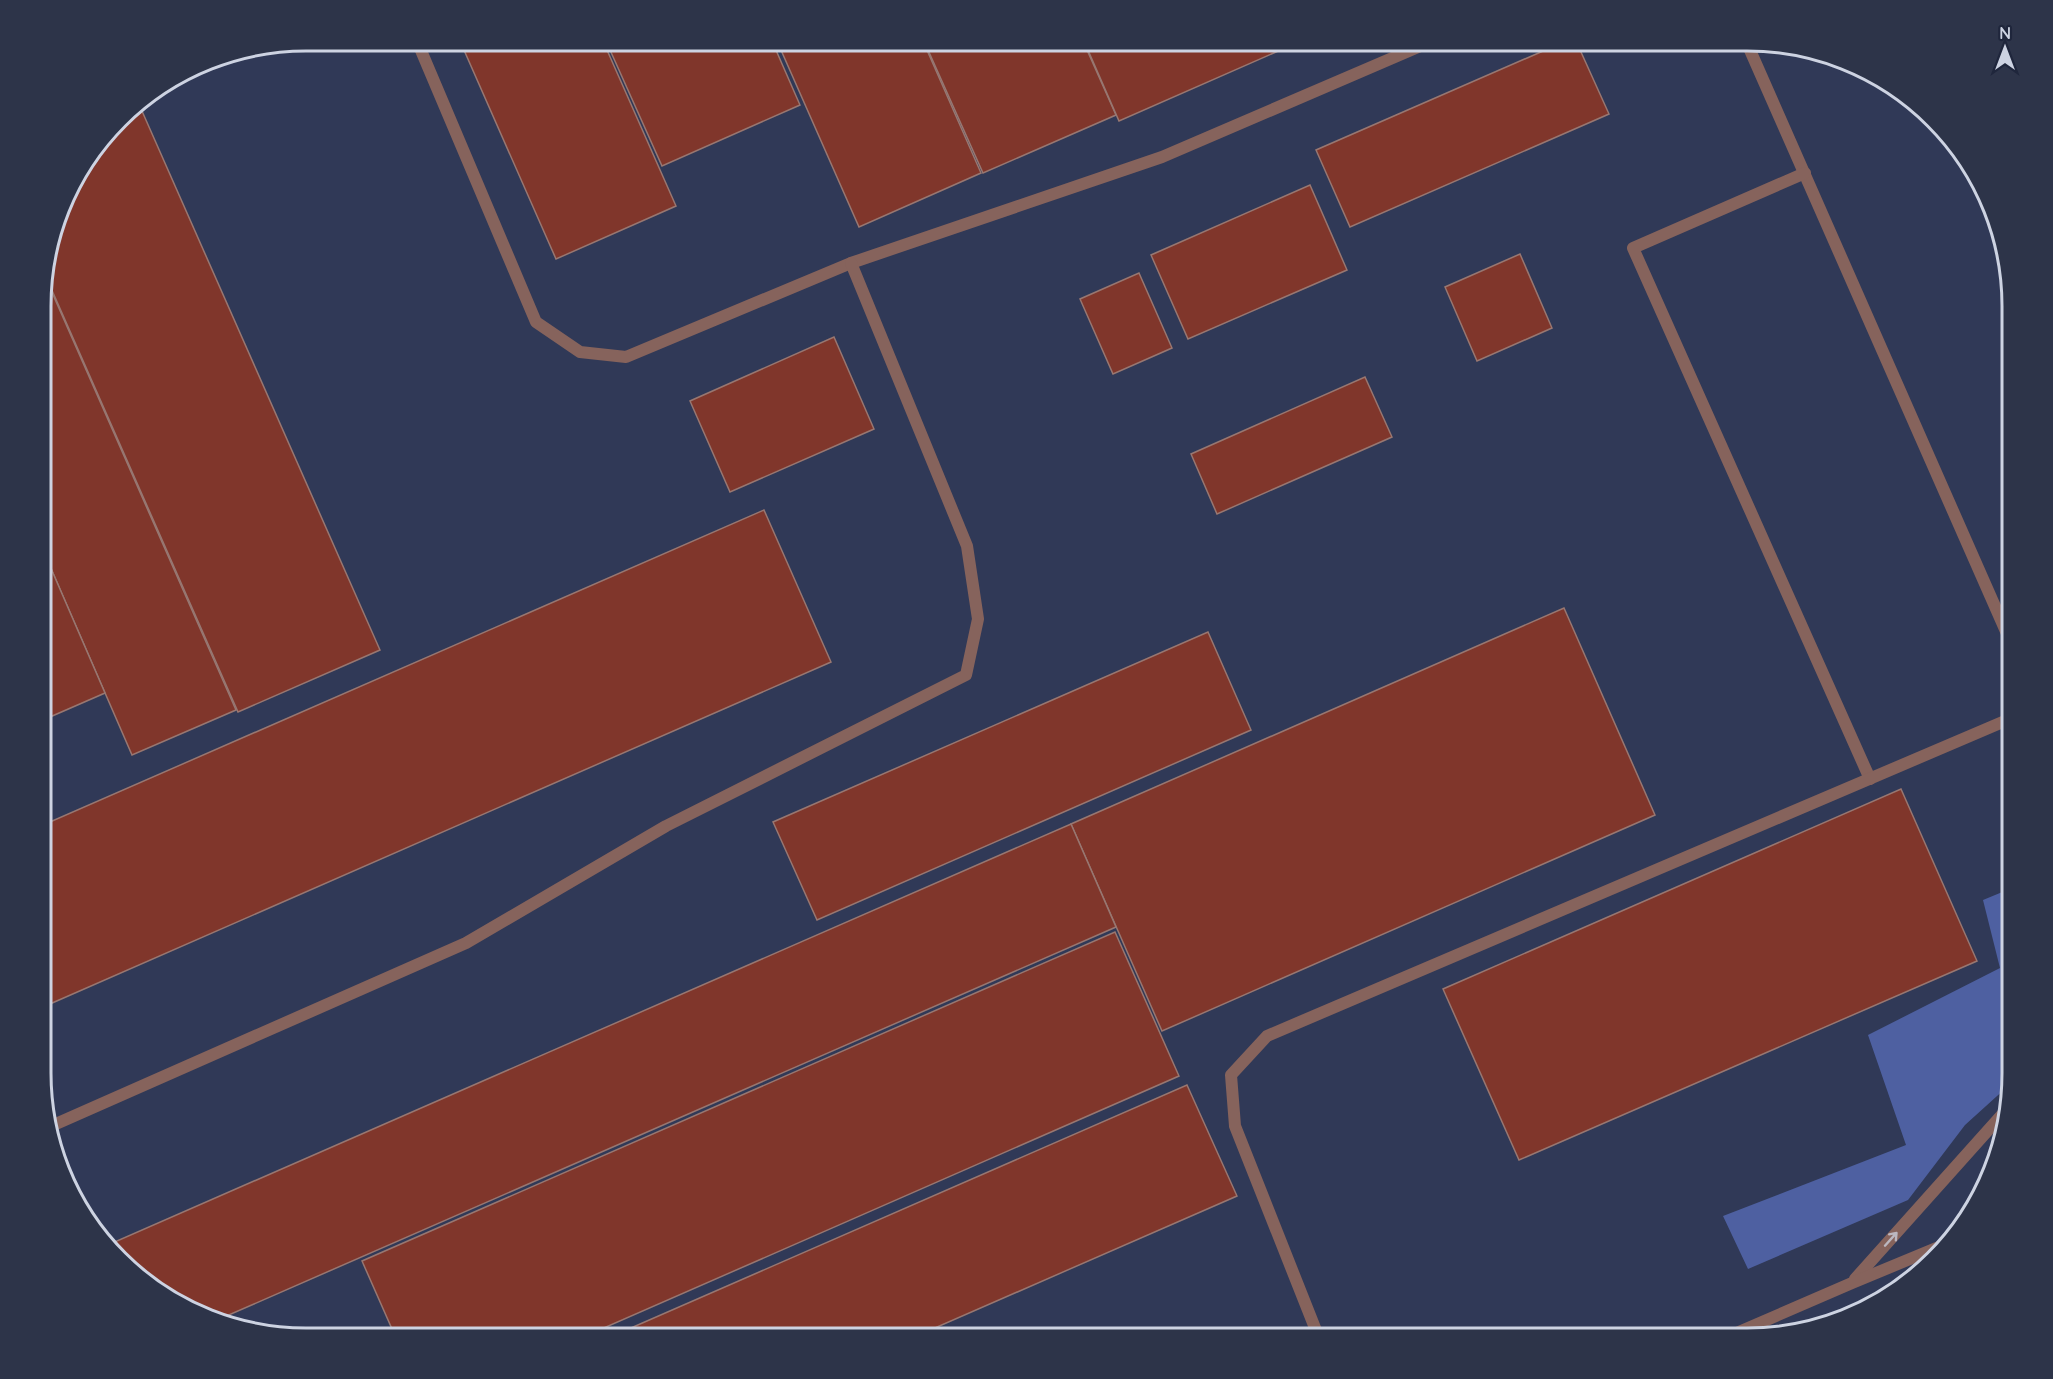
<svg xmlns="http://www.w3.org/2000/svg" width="2053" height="1379" font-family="Quicksand,sans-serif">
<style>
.built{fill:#303957}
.forest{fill:#4e60a1}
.building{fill:#80362b;stroke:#987771;stroke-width:1.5}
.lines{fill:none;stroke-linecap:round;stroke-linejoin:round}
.lane{stroke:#86635c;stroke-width:12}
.oneway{stroke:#bbb7c0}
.rim{fill:none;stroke:#cdd3e2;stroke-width:3}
</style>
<rect width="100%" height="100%" fill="#283047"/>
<!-- built -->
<polygon class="built" points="306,41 1764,41 1832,55 1908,95 1985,188 2012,289 2012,1090 1998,1158 1958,1234 1865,1311 1747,1338 289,1338 221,1324 145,1284 76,1205 43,1107 43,272 68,188 131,107 205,61"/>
<!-- forest -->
<polygon class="forest" points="2012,888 2012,1079 2007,1087 1965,1125 1908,1200 1748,1269 1723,1216 1906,1145 1868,1035 2000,968 1983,900"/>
<!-- building -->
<g class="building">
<polygon points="460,41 603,41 676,206 556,259"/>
<polygon points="606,41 772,41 800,105 662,166"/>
<polygon points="777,41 923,41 981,173 859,227"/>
<polygon points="924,41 1083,41 1116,115 983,173"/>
<polygon points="1084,41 1301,41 1119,121"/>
<polygon points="1566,41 1576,41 1609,114 1350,227 1316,150"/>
<polygon points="138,102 380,650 238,712 43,270 68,188 131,107"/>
<polygon points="1310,185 1347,270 1188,339 1151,255"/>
<polygon points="1520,254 1552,328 1477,361 1445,287"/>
<polygon points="43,272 236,710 132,755 43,550"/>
<polygon points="1139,273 1172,348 1113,374 1080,299"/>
<polygon points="834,337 874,429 730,492 690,401"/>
<polygon points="1365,377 1392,437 1217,514 1191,454"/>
<polygon points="764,510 831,662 43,1007 43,825"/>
<polygon points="43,550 105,693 43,720"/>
<polygon points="1564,608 1655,815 1162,1031 1071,824"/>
<polygon points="1208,632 1251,730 817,920 773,822"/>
<polygon points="1901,789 1977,961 1519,1160 1443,989"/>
<polygon points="1071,824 1116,927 215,1321 145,1284 110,1244"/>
<polygon points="1115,932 1179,1076 581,1338 396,1338 362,1261"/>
<polygon points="1187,1085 1237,1196 912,1338 608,1338"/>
</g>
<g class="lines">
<!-- lane -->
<g class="lane">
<polyline points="417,41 536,322 580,352 626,357 851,263 1162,157 1432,41"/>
<polyline points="1746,41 2012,645"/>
<polyline points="1805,173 1633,248 1870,779"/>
<polyline points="49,1127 466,943 666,826 966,675 978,619 967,546 851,263"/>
<polyline points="1855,1279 2008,1108"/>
<polyline points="1319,1338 1235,1126 1231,1075 1267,1036 2012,718"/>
<polyline points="1725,1338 1852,1283 1946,1244"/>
</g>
</g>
<!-- one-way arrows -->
<defs><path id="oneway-shaft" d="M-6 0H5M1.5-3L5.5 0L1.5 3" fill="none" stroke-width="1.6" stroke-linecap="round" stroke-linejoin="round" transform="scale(1.5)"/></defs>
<use class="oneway" href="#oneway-shaft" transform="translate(1891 1239) rotate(-48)"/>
<!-- crop -->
<path d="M0 0H2053V1379H0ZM306 51H1747A255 255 0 0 1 2002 306V1073A255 255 0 0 1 1747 1328H306A255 255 0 0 1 51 1073V306A255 255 0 0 1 306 51Z" fill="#2d3449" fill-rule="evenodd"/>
<path class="rim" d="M306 51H1747A255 255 0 0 1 2002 306V1073A255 255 0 0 1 1747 1328H306A255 255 0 0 1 51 1073V306A255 255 0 0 1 306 51Z"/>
<!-- north arrow -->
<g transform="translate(2005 48)" stroke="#1f263c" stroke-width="4.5" paint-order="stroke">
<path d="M0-4.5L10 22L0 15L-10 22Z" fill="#cdd3e2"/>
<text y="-9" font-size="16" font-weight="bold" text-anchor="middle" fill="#cdd3e2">N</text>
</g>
</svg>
